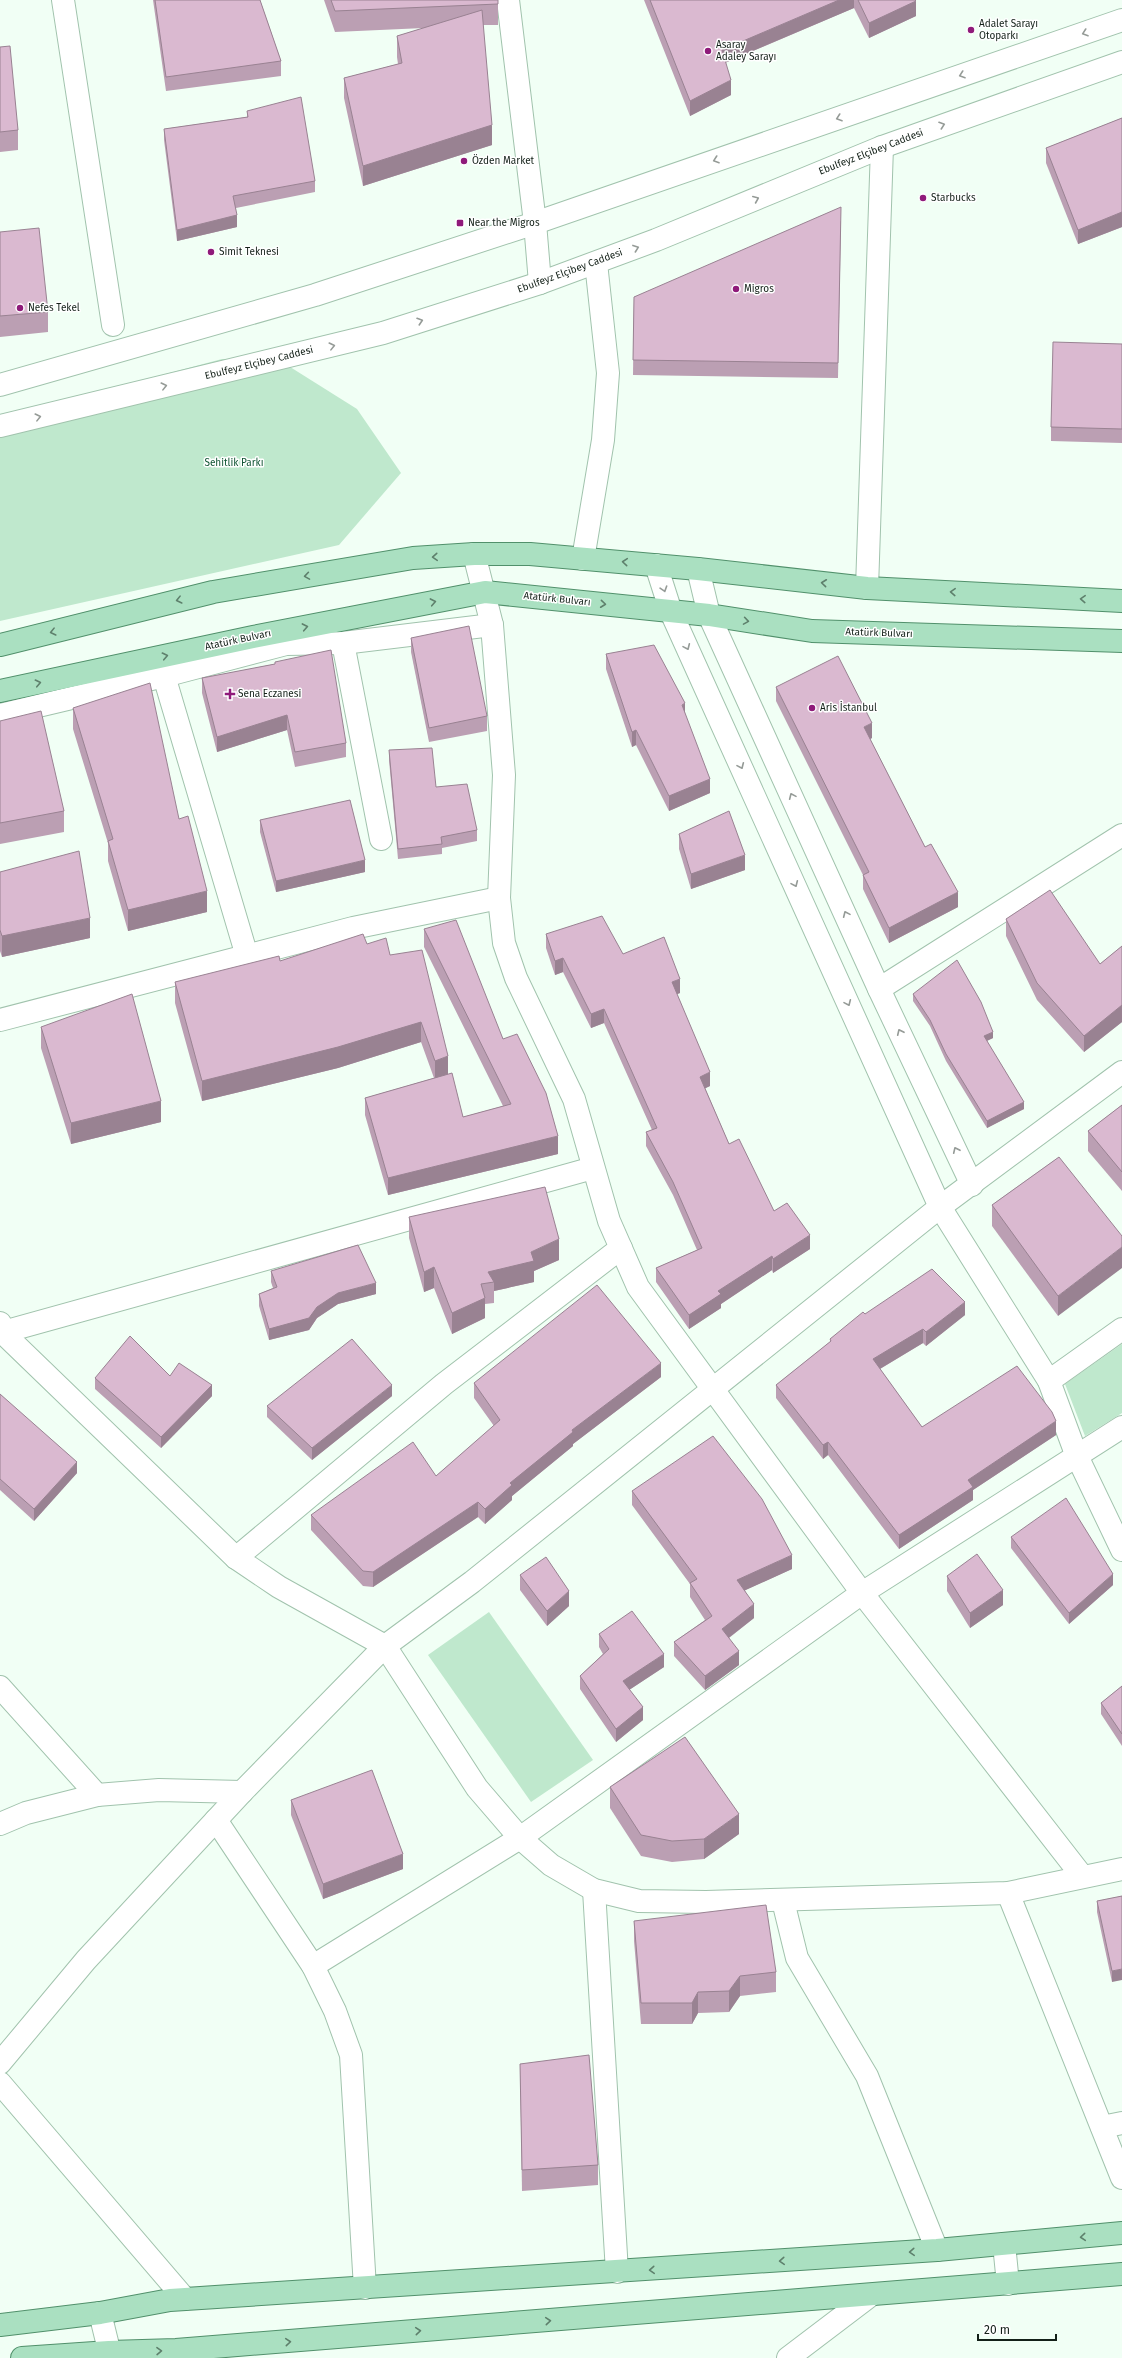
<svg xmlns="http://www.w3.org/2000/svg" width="1122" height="2358" font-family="'Fira Sans',sans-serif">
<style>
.green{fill:#bfe8cd}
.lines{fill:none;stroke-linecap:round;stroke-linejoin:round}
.street-casing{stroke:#a1c3ad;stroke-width:24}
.secondary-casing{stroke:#a1c3ad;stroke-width:24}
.primary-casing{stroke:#51906b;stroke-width:24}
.street{stroke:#fff;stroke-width:22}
.secondary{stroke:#fff;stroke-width:22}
.primary{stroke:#aae0c1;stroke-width:22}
.wall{fill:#bb9fb3}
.shaded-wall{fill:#998292}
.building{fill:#dab9d0;stroke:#998292}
.oneway{stroke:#959b97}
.oneway2{stroke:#5e806c}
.poi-dot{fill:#8f1a7a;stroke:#fff;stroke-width:1.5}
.labels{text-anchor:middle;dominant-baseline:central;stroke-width:3;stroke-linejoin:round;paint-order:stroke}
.poi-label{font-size:10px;fill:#132018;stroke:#fff;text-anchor:start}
.street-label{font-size:10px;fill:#132018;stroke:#fff}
.park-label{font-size:10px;fill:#105433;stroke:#fff}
</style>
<rect width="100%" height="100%" fill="#f1fff5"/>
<!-- green -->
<g class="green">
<polygon points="222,359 279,360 357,409 401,473 339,545 0,621 0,418"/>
<polygon points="1122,1344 1122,1413 1085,1436 1065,1384"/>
<polygon points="489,1612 593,1760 531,1802 428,1655"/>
</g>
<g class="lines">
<defs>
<g id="street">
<polyline points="63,0 113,325"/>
<polyline points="508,0 535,223 540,283"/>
<polyline points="474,554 492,625 504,775 499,898 504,943 516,978 574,1099 609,1221 638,1287 862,1593 1082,1876"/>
<polyline points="583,559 603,440 608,373 596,263"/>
<polyline points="656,565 671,612 940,1207 1049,1381 1076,1454 1122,1550"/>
<polyline points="698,569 709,615 879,989 972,1185"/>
<polyline points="867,588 882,147"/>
<polyline points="343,643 381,839"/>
<polyline points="164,676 247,956"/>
<polyline points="0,715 164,676 286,644 343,643 492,625"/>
<polyline points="879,989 1122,835"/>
<polyline points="0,1020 353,928 499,898"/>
<polyline points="0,1323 2,1332 236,1558 279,1587 385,1646 477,1788 520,1838 551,1865 594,1890 639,1901 706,1902 1008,1893 1122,1869"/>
<polyline points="0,1333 593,1168"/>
<polyline points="1049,1381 1122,1329"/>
<polyline points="236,1558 444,1384 621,1248"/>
<polyline points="0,1687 97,1795 159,1790 242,1792"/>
<polyline points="216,1820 313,1966 335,2011 351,2055 365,2288"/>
<polyline points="0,1824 26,1813 97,1795"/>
<polyline points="594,1890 617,2272"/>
<polyline points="1008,1893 1122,2178"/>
<polyline points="783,1901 797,1958 867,2076 937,2250"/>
<polyline points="313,1966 520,1838 862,1593 1122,1427"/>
<polyline points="0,2063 86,1960 242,1792 385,1646 472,1582 940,1207 1122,1072"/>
<polyline points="0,2083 185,2299"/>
<polyline points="1102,2127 1122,2123"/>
<polyline points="100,2313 111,2358"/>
<polyline points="788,2358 871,2295"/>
</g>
<g id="secondary">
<polyline points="0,385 315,295 535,223 1122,20"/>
<polyline points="0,426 383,333 540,283 656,240 882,147 1122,62"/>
<polyline points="1004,2244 1008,2284"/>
</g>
<g id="primary">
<polyline points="0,645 213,592 413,558 474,554 530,554 698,569 867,588 1122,601"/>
<polyline points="0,691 253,637 485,592 709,615 812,631 1122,641"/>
<polyline points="0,2325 100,2313 170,2300 937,2250 1122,2233"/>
<polyline points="22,2358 109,2352 176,2350 1122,2274"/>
</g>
</defs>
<!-- street casing -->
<use href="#street" class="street-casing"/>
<!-- secondary casing -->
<use href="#secondary" class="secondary-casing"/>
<!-- primary casing -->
<use href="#primary" class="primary-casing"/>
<!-- street -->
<use href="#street" class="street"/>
<!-- secondary -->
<use href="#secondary" class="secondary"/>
<!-- primary -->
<use href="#primary" class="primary"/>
</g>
<!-- wall -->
<g class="wall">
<polygon points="153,0 260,0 281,61 281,76 166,91"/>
<polygon points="324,0 498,0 498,25 483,25 492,145 363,186 344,98 344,78 398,64 397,57 397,36 424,28 335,32"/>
<polygon points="644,0 915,0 916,16 869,38 854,8 725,63 731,95 690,116"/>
<polygon points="0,47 18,130 18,150 0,152"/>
<polygon points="247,111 315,181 315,192 236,208 237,227 177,241 164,140 164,129 247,117"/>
<polygon points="1122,118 1122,227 1078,244 1046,163 1046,148"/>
<polygon points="841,221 838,378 633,375 634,297"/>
<polygon points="0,232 48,312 48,332 0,337"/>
<polygon points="1122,344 1122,443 1051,441 1051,427"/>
<polygon points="411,638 487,716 487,731 429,742 411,652"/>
<polygon points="606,654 685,715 710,793 669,811 636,745 632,747 606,669"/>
<polygon points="275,662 346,743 346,757 295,767 287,730 217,752 202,693 202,678 275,664"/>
<polygon points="776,687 872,738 870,739 925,847 958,907 889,943 863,889 863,875 776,701"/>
<polygon points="73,708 179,819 207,912 128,931 108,861 108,843 73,729"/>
<polygon points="0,721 64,811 64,832 0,844"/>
<polygon points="389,750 436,787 477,830 477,841 442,848 442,854 398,859 389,760"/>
<polygon points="260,820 365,872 276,892 260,832"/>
<polygon points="679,834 745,870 691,889 679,849"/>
<polygon points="0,872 90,938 2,957 0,951"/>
<polygon points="1006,919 1100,964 1122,946 1122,1022 1084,1052 1037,1000 1006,936"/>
<polygon points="424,929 503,1039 558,1154 388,1195 365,1115 365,1098 434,1078 421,1042 338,1068 202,1101 175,1003 175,982 367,944 390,955 448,1074 463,1117 503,1106 424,947"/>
<polygon points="546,934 623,954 680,993 677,994 710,1086 705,1088 729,1144 774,1211 810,1249 773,1273 772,1270 721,1304 721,1308 689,1329 656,1282 656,1268 697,1250 673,1195 646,1146 646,1132 652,1130 604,1023 591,1028 563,972 555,975 546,948"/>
<polygon points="913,994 993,1038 987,1041 1024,1109 987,1128 946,1061 930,1026 913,1001"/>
<polygon points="41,1027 161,1122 71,1144 41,1048"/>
<polygon points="1122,1105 1122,1191 1088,1151 1088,1131"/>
<polygon points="1059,1157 1058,1316 992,1226 992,1205"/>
<polygon points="409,1217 559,1260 534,1271 534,1282 494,1291 494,1303 485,1304 485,1318 452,1334 434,1288 424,1292 409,1238"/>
<polygon points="271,1271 376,1294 338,1304 317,1318 309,1330 269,1340 259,1306 259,1294 273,1288 271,1282"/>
<polygon points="865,1314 965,1315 926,1346 923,1343 880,1369 922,1427 1056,1435 973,1490 973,1500 899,1549 828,1455 823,1459 776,1398 776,1385 830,1342 830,1339"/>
<polygon points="170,1376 212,1396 161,1448 95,1389 95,1378"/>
<polygon points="661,1377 573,1444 573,1446 512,1496 512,1500 485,1524 478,1517 373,1587 363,1586 311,1530 311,1515 436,1476 494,1426 474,1398 474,1383"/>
<polygon points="0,1394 77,1473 34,1521 0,1490"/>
<polygon points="392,1396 312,1460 267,1417 267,1406"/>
<polygon points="632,1491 792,1569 745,1590 754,1618 729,1638 739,1665 705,1690 674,1656 674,1642 705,1620 690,1597 690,1584 632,1505"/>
<polygon points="1011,1537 1113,1585 1069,1624 1011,1548"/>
<polygon points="520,1575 569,1606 547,1626 520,1590"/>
<polygon points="947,1576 1003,1605 970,1628 947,1591"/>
<polygon points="599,1634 664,1667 629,1690 643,1720 616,1742 580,1689 580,1676 603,1654 599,1647"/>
<polygon points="1122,1686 1122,1746 1101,1714 1101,1703"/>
<polygon points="610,1787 739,1834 704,1859 672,1862 641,1856 610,1808"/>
<polygon points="291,1800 403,1869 323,1899 291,1815"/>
<polygon points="1122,1896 1112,1982 1097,1912 1097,1901"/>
<polygon points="634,1921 776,1972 776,1992 740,1996 729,2012 698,2013 692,2024 641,2024 634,1941"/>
<polygon points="520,2064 598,2165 598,2185 522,2191"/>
</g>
<!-- shaded-wall -->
<g class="shaded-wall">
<polygon points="839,0 854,0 854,8 722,64 722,50"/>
<polygon points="916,1 916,16 869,38 869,23"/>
<polygon points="731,80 731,95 690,116 690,101"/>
<polygon points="492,125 492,145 363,186 363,166"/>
<polygon points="1122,212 1122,227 1078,244 1078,230"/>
<polygon points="237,215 237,227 177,241 177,230"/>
<polygon points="685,703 685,718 682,705"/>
<polygon points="287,715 287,730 217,752 217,737"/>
<polygon points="872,723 872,738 864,742 864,727"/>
<polygon points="636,730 636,745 632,747 632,732"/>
<polygon points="710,779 710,793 669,811 669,796"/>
<polygon points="745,855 745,870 691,889 691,874"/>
<polygon points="365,860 365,872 276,892 276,881"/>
<polygon points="207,891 207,912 128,931 128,910"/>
<polygon points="958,892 958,907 889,943 889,928"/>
<polygon points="90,918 90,938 2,957 2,936"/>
<polygon points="563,958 563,972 555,975 555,961"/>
<polygon points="680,979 680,993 672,996 672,982"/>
<polygon points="1122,1005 1122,1022 1084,1052 1084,1036"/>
<polygon points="604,1009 604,1023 591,1028 591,1014"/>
<polygon points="421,1022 421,1042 338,1068 202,1101 202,1081"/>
<polygon points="993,1032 993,1038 984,1042 984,1036"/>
<polygon points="448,1056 448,1077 435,1081 435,1061"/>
<polygon points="710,1072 710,1086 700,1091 700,1077"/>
<polygon points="161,1101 161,1122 71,1144 71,1123"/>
<polygon points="1024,1102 1024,1109 987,1128 987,1121"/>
<polygon points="558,1136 558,1154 388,1195 388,1178"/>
<polygon points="810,1235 810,1249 773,1273 773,1259"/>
<polygon points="559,1239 559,1260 534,1271 534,1282 494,1291 494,1282 488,1272"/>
<polygon points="1122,1247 1122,1268 1058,1316 1058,1296"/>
<polygon points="772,1256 772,1270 721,1304 721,1308 689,1329 689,1315 718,1291"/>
<polygon points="434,1267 434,1288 424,1292 424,1272"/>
<polygon points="376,1283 376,1294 338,1304 317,1318 309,1330 269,1340 269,1329 317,1307 338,1293"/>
<polygon points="485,1298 485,1318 452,1334 452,1313"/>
<polygon points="965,1302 965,1315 926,1346 926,1332"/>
<polygon points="923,1329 923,1343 873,1373 873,1359"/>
<polygon points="661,1363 661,1377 573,1444 573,1446 512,1496 512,1500 485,1524 485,1509 510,1483 572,1430"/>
<polygon points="212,1385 212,1396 161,1448 161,1437"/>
<polygon points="392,1385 392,1396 312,1460 312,1448"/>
<polygon points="1056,1421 1056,1435 973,1490 973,1500 899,1549 899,1535 968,1480"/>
<polygon points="828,1442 828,1455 823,1459 823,1445"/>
<polygon points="77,1462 77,1473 34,1521 34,1509"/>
<polygon points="478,1502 478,1517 373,1587 373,1572"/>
<polygon points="792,1555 792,1569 737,1594 737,1580"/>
<polygon points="1113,1574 1113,1585 1069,1624 1069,1613"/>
<polygon points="1003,1590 1003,1605 970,1628 970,1613"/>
<polygon points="569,1591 569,1606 547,1626 547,1611"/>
<polygon points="754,1604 754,1618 722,1643 722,1629"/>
<polygon points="739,1651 739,1665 705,1690 705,1676"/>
<polygon points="664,1654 664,1667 623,1694 623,1681"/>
<polygon points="643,1707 643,1720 616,1742 616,1729"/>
<polygon points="739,1814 739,1834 704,1859 704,1839"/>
<polygon points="403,1854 403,1869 323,1899 323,1884"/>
<polygon points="1122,1969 1122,1980 1112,1982 1112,1971"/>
<polygon points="740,1976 740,1996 729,2012 729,1991"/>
<polygon points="698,1992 698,2013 692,2024 692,2003"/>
</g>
<!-- building -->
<g class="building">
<polygon points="155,0 260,0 281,61 166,77"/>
<polygon points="331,0 498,0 498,4 335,11"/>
<polygon points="650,0 839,0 722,50 731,80 690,101"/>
<polygon points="858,0 915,0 916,1 869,23"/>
<polygon points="482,10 492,125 363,166 344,78 402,63 397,36"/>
<polygon points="10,46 18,130 0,132 0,47"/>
<polygon points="301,97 315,181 233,196 237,215 177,230 164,129 248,117 247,111"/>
<polygon points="1122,118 1122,212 1078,230 1046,148"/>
<polygon points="841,207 838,363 633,360 634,297"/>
<polygon points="39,228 48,312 0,316 0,232"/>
<polygon points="1053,342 1122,344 1122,429 1051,427"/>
<polygon points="469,626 487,716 429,728 411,638"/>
<polygon points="654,645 685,703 682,705 710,779 669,796 636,730 632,732 606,654"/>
<polygon points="331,650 346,743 295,752 287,715 217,737 202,678 275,664 275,662"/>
<polygon points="838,656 872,723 864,727 925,847 931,844 958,892 889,928 863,875 869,872 776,687"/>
<polygon points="150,683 179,819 188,816 207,891 128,910 108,841 113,839 73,708"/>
<polygon points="41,711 64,811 0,823 0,721"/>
<polygon points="432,748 436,787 467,784 477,830 441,837 442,844 398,849 389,750"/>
<polygon points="350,800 365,860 276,881 260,820"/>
<polygon points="729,811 745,855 691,874 679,834"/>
<polygon points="79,851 90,918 2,936 0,930 0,872"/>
<polygon points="1050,890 1100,964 1122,946 1122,1005 1084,1036 1037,983 1006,919"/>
<polygon points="602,916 623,954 664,937 680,979 672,982 710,1072 700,1077 729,1144 739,1139 774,1211 787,1203 810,1235 773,1259 772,1256 718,1291 721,1294 689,1315 656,1268 702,1248 673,1182 646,1132 657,1128 604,1009 591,1014 563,958 555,961 546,934"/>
<polygon points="456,920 503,1039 517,1034 546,1093 558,1136 388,1178 365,1098 452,1073 463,1117 511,1104 424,929"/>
<polygon points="363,934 367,944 386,938 390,955 422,950 448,1056 435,1061 421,1022 338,1047 202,1081 175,982 279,956 280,961"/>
<polygon points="957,960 981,1002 993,1032 984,1036 1024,1102 987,1121 946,1054 930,1020 913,994"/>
<polygon points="132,994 161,1101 71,1123 41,1027"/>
<polygon points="1122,1105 1122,1172 1088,1131"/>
<polygon points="1059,1157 1122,1236 1122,1247 1058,1296 992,1205"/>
<polygon points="545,1187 559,1239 531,1252 534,1261 488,1272 494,1282 481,1284 485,1298 452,1313 434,1267 424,1272 409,1217"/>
<polygon points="358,1245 376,1283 338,1293 317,1307 309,1318 269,1329 259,1294 277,1287 271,1271"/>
<polygon points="932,1269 965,1302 926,1332 923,1329 873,1359 922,1427 1017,1366 1052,1412 1056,1421 968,1480 973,1487 899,1535 828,1442 823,1445 776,1385 831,1341 830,1339 863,1312 865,1314"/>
<polygon points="597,1285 661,1363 572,1430 573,1432 510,1483 512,1485 485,1509 478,1502 373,1572 363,1571 311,1515 413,1442 436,1476 500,1420 474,1383"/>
<polygon points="130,1336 170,1376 179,1363 212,1385 161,1437 95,1378"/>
<polygon points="352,1339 392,1385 312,1448 267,1406"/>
<polygon points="0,1394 77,1462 34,1509 0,1479"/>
<polygon points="713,1436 762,1499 792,1555 737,1580 754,1604 722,1629 739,1651 705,1676 674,1642 712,1616 690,1583 697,1579 632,1491"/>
<polygon points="1066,1498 1113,1574 1069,1613 1011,1537"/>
<polygon points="977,1554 1003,1590 970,1613 947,1576"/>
<polygon points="546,1557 569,1591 547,1611 520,1575"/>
<polygon points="632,1611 664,1654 623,1681 643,1707 616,1729 580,1676 609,1649 599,1634"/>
<polygon points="1122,1686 1122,1734 1101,1703"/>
<polygon points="685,1737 739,1814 704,1839 672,1841 641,1835 610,1787"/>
<polygon points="372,1770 403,1854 323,1884 291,1800"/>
<polygon points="1122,1896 1122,1969 1112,1971 1097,1901"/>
<polygon points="766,1905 776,1972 740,1976 729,1991 698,1992 692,2003 641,2003 634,1921"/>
<polygon points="589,2055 598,2165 522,2170 520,2064"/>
</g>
<!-- one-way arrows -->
<defs><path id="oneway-chevron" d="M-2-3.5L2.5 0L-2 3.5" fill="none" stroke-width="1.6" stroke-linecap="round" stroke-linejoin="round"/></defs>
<g class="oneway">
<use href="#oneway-chevron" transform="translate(1085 33) rotate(161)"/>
<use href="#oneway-chevron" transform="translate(962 75) rotate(161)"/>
<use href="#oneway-chevron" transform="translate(839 118) rotate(161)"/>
<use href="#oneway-chevron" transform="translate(942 125) rotate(-19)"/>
<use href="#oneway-chevron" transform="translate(716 160) rotate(161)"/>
<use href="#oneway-chevron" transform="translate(756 199) rotate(-23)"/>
<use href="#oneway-chevron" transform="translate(636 248) rotate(-20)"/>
<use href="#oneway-chevron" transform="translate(420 321) rotate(-18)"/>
<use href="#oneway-chevron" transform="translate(332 346) rotate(-14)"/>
<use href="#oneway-chevron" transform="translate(164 386) rotate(-14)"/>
<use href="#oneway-chevron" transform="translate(38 417) rotate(-14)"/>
<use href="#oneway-chevron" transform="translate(664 589) rotate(72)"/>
<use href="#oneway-chevron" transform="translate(687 647) rotate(66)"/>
<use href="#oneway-chevron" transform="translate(741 766) rotate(66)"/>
<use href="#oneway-chevron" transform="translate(792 796) rotate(-114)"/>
<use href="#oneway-chevron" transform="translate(795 884) rotate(66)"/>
<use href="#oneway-chevron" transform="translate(846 914) rotate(-114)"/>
<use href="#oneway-chevron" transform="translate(848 1003) rotate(66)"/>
<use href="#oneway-chevron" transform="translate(900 1032) rotate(-115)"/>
<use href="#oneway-chevron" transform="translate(956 1150) rotate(-115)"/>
</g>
<g class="oneway2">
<use href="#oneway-chevron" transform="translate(435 557) rotate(176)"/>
<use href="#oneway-chevron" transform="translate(625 562) rotate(-175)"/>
<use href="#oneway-chevron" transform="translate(307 576) rotate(171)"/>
<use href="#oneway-chevron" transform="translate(824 583) rotate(-174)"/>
<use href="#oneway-chevron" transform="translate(953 592) rotate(-177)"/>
<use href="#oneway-chevron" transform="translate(1083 599) rotate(-177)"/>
<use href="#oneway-chevron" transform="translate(179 600) rotate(166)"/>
<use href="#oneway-chevron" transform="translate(433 602) rotate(-11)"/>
<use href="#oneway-chevron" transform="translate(603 604) rotate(6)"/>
<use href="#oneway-chevron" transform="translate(746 621) rotate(9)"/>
<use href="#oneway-chevron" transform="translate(305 627) rotate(-11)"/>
<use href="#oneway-chevron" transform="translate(53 632) rotate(166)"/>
<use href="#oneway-chevron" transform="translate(165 656) rotate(-12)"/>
<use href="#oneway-chevron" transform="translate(38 683) rotate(-12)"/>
<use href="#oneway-chevron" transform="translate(1083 2237) rotate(175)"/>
<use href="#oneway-chevron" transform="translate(912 2252) rotate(176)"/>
<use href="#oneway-chevron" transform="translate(782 2261) rotate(176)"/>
<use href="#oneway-chevron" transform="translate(652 2270) rotate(176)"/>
<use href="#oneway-chevron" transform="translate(548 2321) rotate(-5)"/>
<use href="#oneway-chevron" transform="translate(418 2331) rotate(-5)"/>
<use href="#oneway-chevron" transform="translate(288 2342) rotate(-5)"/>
<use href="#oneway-chevron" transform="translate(159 2351) rotate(-1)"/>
</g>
<!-- markers -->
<g class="poi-dot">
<circle cx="971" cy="30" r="4"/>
<circle cx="708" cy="51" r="4"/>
<circle cx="464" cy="161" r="4"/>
<circle cx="923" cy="198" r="4"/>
<rect x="456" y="219" width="8" height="8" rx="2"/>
<circle cx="211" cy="252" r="4"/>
<circle cx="736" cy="289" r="4"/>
<circle cx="20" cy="308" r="4"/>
<path d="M228 688h4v4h4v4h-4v4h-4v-4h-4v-4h4z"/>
<circle cx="812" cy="708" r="4"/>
</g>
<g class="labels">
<!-- poi labels -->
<g class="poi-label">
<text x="979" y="24">Adalet Sarayı<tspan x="979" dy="12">Otoparkı</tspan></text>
<text x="716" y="45">Asaray<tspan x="716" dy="12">Adaley Sarayı</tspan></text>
<text x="472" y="161">Özden Market</text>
<text x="931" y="198">Starbucks</text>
<text x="468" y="223">Near the Migros</text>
<text x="219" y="252">Simit Teknesi</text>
<text x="744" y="289">Migros</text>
<text x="28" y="308">Nefes Tekel</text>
<text x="238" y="694">Sena Eczanesi</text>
<text x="820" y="708">Aris İstanbul</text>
</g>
<!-- street labels -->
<g class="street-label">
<text transform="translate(871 152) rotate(-21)">Ebulfeyz Elçibey Caddesi</text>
<text transform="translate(570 271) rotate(-20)">Ebulfeyz Elçibey Caddesi</text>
<text transform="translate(259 363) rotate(-14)">Ebulfeyz Elçibey Caddesi</text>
<text transform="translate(557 599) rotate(6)">Atatürk Bulvarı</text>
<text transform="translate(879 633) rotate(2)">Atatürk Bulvarı</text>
<text transform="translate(238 640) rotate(-12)">Atatürk Bulvarı</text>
</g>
<!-- park labels -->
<g class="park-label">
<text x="234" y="463">Sehitlik Parkı</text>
</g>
</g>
<!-- scale -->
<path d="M978 2334v6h78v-6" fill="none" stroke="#132018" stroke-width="2"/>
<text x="984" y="2334" font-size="12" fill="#132018" stroke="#ffffff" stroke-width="3" paint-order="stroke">20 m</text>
</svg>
